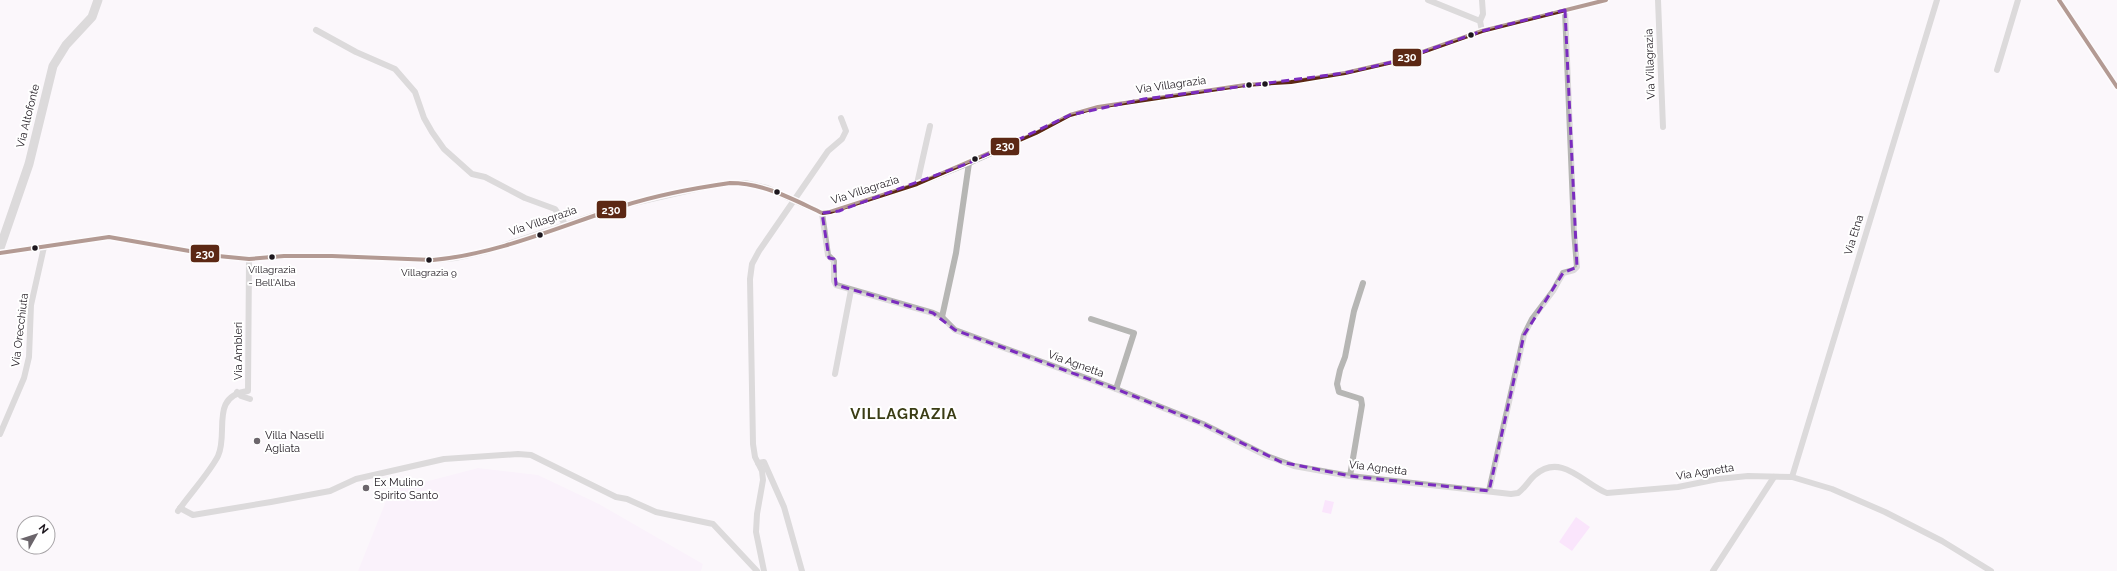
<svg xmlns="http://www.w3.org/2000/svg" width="2117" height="571" font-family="Raleway,sans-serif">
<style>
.green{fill:#f9ebfa}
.water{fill:#f9cefd}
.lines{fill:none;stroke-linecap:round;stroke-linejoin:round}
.street{stroke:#b6b6b4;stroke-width:6}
.secondary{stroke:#b6b5b4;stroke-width:9}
.bus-1-casing{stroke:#fff;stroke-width:7}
.bus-1{stroke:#5c2814;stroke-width:4}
.marked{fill:none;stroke:#7b2cbf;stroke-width:3;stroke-dasharray:8 5;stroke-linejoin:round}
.bus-dot{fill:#1d171e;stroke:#fff;stroke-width:1.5}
.poi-dot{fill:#6b656b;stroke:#fff;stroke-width:1.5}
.labels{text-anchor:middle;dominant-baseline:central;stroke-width:4;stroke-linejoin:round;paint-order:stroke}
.bus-label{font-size:10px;fill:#1d171e;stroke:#fff}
.street-label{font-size:11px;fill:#1d171e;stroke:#fff}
.poi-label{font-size:11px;fill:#1d171e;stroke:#fff;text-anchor:start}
.district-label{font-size:15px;font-weight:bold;letter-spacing:1px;fill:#3b3d15;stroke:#fff}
.line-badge{stroke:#fff;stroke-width:1.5}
.badge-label{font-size:11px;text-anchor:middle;font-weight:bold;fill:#fff}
</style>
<rect width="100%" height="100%" fill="#fbf7fb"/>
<!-- green -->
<polygon class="green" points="478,468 538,475 599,504 703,564 701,571 358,571 390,491"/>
<!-- water -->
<g class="water">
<polygon points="1325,500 1334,502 1331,514 1322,512"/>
<polygon points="1576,517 1590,527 1572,551 1559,542"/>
</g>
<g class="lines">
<!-- street -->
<g class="street">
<polyline points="1428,0 1480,21 1482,31"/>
<polyline points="1658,0 1663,127"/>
<polyline points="2059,0 2117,87"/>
<polyline points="1480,21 1483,14 1482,0"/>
<polyline points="316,30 356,52 395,69 415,92 424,118 432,132 444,149 472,174 485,177 525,198 555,209 565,224"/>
<polyline points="1997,70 2018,0"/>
<polyline points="917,184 930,126"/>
<path d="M822 213 828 255 834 261V281L836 285 933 313 942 317 955 330 1116 389 1203 424 1267 456 1294 466 1350 476 1511 494 1518 493C1525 488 1529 480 1535 475 1561 452 1584 484 1607 493L1678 487 1718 479 1748 476 1792 477 1832 489 1885 512 1942 541 1991 571"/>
<polyline points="0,253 109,237 218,256 249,259 284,256 332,256 433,260 455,258 487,251 625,205 704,187 730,183 745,183 767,188 822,213 830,212 917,184 969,163 1036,133 1070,115 1098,107 1245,85 1291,82 1345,73 1397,61 1482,31 1606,0"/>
<polyline points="942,317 956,253 969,163"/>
<polyline points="1091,319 1134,333 1116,389"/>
<polyline points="835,374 851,290"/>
<polyline points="237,392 241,396 250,399"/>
<polyline points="0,434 24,378 29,357 31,305 44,247"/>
<polyline points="758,463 764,462 784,507 802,571"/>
<polyline points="1350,476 1362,405 1361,399 1339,392 1337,384 1340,370 1345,357 1354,311 1363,283"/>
<polyline points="1792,477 1937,0"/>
<polyline points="1489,491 1524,335 1532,319 1553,291 1563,273 1574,270 1577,267 1574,231 1565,10"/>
<polyline points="180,508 193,515 271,502 330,491 356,479 444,459 518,454 531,455 616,497 627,499 656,512 713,524 757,571"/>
<path d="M178 511C189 495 210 472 218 456 229 433 209 396 248 391L249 259"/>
<polyline points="764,571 756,532 757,514 763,480 762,471 755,457 753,444 750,279 752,264 759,251 828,151 842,139 846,131 841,118"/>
<polyline points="1713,571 1774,477"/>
</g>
<!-- secondary -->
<polyline class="secondary" points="0,248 29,164 53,66 66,45 92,17 98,0"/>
<defs>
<g id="bus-1">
<polyline points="2059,0 2117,87"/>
<path d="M0 253 109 237 218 256 249 259 284 256H332L433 260C498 254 561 226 623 206 657 195 695 188 730 183 764 183 792 199 822 213L830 212 917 184 1036 133 1070 115 1098 107 1245 85 1291 82 1345 73 1397 61 1482 31 1606 0"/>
</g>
</defs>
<!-- bus-1 casing -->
<use href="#bus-1" class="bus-1-casing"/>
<!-- bus-1 -->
<use href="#bus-1" class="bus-1"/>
</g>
<!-- marked area -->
<path d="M0 0H2117V571H0ZM1565 10 1577 267 1563 273 1524 335 1489 491 1350 476 1281 462 1203 424 1116 389 955 330 933 313 836 285 834 259 829 258 822 213 839 211 969 163 1070 115 1144 99 1345 73 1397 61 1482 31Z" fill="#fbf7fb" fill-opacity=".55" fill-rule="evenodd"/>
<path class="marked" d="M1565 10 1577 267 1563 273 1524 335 1489 491 1350 476 1281 462 1203 424 1116 389 955 330 933 313 836 285 834 259 829 258 822 213 839 211 969 163 1070 115 1144 99 1345 73 1397 61 1482 31Z"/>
<!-- markers -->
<g class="bus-dot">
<circle cx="1471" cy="35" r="3.5"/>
<circle cx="1265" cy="84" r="3.5"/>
<circle cx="1249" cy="85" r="3.5"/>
<circle cx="975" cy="159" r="3.5"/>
<circle cx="777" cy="192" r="3.5"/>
<circle cx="540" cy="235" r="3.5"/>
<circle cx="35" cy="248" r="3.5"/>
<circle cx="272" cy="257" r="3.5"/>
<circle cx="429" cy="260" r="3.5"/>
</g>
<g class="poi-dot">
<circle cx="257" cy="441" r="4"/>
<circle cx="366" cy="488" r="4"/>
</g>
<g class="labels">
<!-- bus labels -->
<g class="bus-label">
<text x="272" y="269">Villagrazia<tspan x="272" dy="13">- Bell'Alba</tspan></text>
<text x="429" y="272">Villagrazia 9</text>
</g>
<!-- street labels -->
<g class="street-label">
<text transform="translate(1650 64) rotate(-92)">Via Villagrazia</text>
<text transform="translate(1171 85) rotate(-8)">Via Villagrazia</text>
<text transform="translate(28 116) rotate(-76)">Via Altofonte</text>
<text transform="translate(865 190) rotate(-18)">Via Villagrazia</text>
<text transform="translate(543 221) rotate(-19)">Via Villagrazia</text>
<text transform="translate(1854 235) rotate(-73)">Via Etna</text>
<text transform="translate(20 330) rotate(-83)">Via Orecchiuta</text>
<text transform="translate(238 351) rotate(-90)">Via Ambleri</text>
<text transform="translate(1076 364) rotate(20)">Via Agnetta</text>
<text transform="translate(1378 468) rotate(7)">Via Agnetta</text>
<text transform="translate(1705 472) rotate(-9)">Via Agnetta</text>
</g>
<!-- poi labels -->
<g class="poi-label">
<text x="265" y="435">Villa Naselli<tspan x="265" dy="13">Agliata</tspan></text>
<text x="374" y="482">Ex Mulino<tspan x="374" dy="13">Spirito Santo</tspan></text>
</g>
<!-- district labels -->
<g class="district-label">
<text x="904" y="414">VILLAGRAZIA</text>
</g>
</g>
<g class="line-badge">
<rect x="1392" y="48" width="30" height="19" rx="4" fill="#5c2814"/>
<rect x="990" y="137" width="30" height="19" rx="4" fill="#5c2814"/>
<rect x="596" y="200" width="31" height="19" rx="4" fill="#5c2814"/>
<rect x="190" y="244" width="30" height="19" rx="4" fill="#5c2814"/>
</g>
<g class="badge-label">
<text x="1407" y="61">230</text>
<text x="1005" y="150">230</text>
<text x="611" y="214">230</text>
<text x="205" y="258">230</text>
</g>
<!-- north arrow -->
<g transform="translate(36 535) rotate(51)"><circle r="19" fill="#ffffff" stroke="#a5a2a5"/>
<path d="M0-3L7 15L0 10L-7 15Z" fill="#6b656b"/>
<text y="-6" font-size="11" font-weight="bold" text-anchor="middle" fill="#1d171e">N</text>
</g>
</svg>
